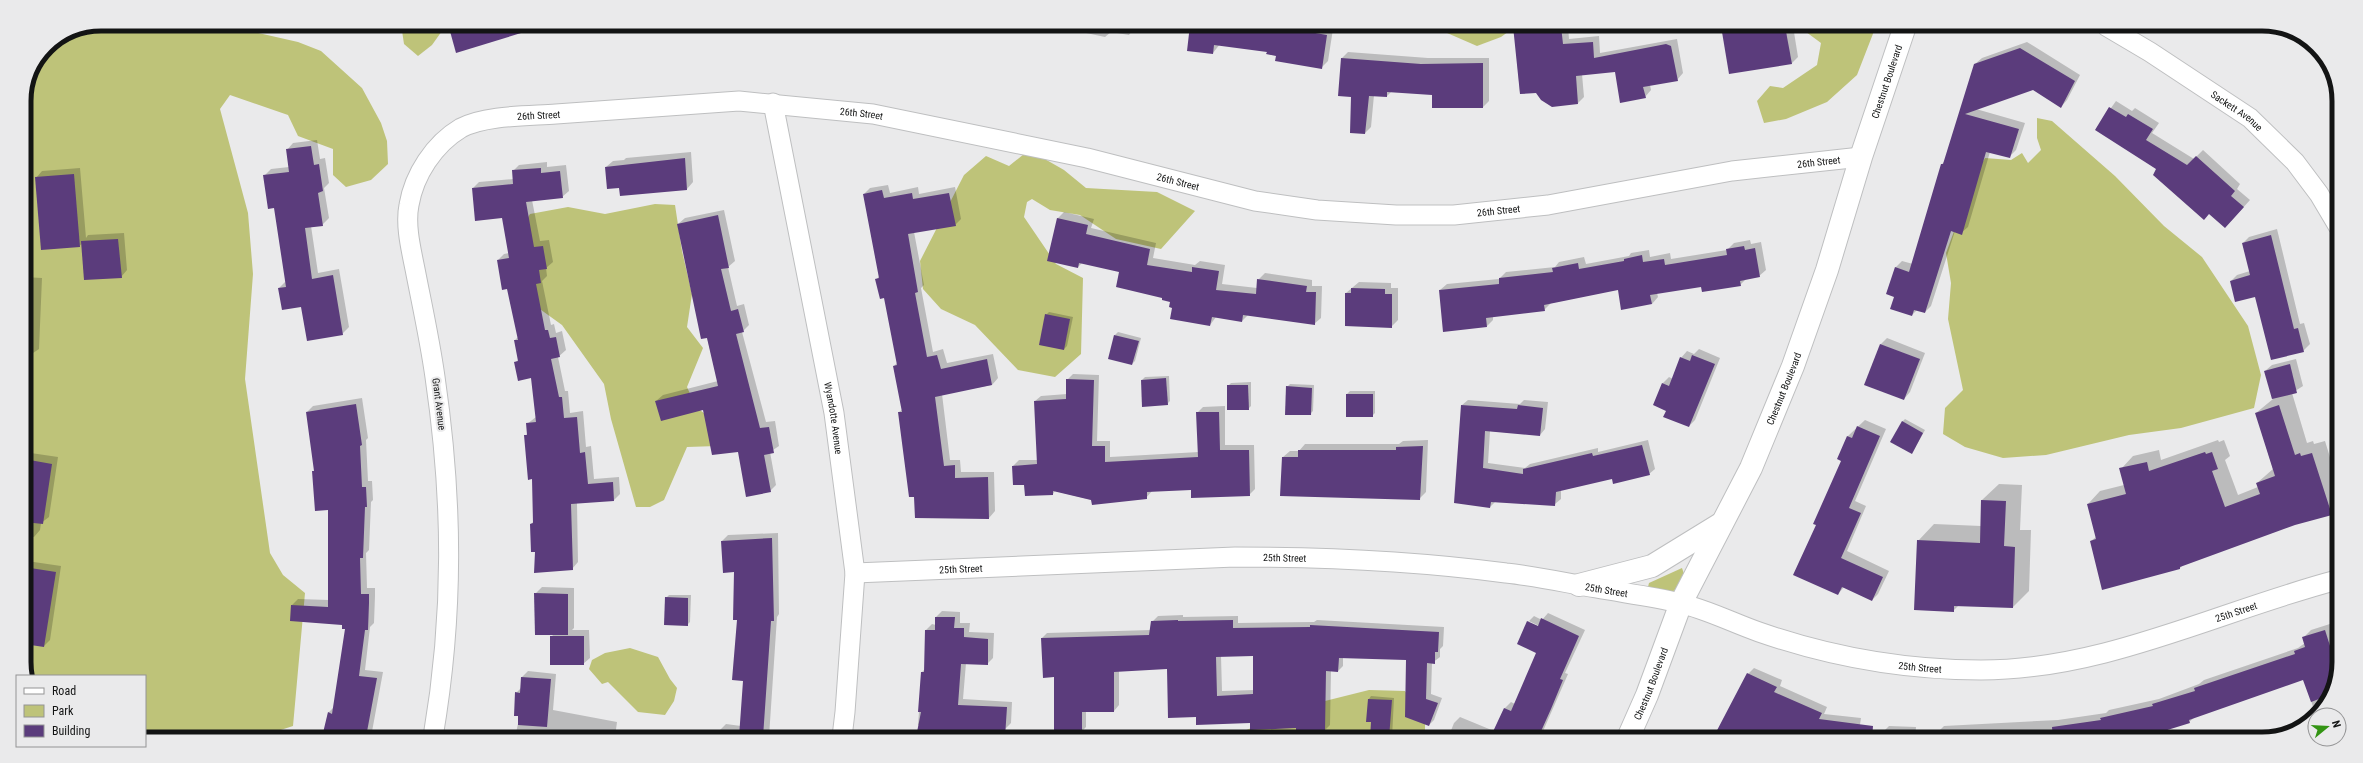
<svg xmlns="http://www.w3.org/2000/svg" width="2363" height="763" font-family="'Roboto Condensed',sans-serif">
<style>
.green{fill:#bec379}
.shadow{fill:#0003;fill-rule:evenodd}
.building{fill:#5b3c7c;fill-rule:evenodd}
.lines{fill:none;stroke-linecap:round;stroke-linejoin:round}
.street-casing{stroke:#bebfc0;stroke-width:21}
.secondary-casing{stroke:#bebfc0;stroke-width:24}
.street{stroke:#fff;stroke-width:19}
.secondary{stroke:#fff;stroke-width:22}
.labels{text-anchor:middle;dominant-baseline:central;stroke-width:4;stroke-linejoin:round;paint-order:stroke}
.street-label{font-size:10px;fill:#131414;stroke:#eaeaeb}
.rim{fill:none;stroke:#131414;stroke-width:5}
</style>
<rect width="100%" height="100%" fill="#eaeaeb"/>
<!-- green -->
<g class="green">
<path d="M101 24H219L298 42 321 51 362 88 381 123 387 141 388 164 371 180 346 187 333 175V149L298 136 288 115 230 95 220 109 248 213 253 274 245 379 270 553 283 575 305 593 293 726 259 737 145 736V676H28L24 667V101C26 92 26 79 30 71 46 38 69 30 101 24Z"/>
<polygon points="401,24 447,24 432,45 418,56 404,44"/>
<polygon points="1431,26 1516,26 1501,37 1477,46"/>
<polygon points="1798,26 1876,26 1857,75 1827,102 1786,119 1764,123 1757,101 1770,86 1783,88 1817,65 1821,43"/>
<polygon points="2037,118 2052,121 2115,176 2164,226 2202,257 2248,326 2261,375 2254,408 2181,428 2129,435 2046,455 2003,458 1965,447 1943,434 1945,408 1963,390 1948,319 1951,283 1946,253 1974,177 1985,158 2011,160 2022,153 2028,163 2041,150 2037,138"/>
<polygon points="1029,150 1064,170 1086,188 1157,192 1195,211 1161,249 1116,239 1080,215 1050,210 1032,199 1027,202 1024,217 1056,264 1083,278 1081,354 1055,377 1018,370 975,325 941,309 923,289 920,261 964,175 986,156 1009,166"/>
<polygon points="655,204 675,205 682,251 692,294 687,327 703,348 687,387 696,407 718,424 717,446 687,447 664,500 650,507 636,507 611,419 604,384 562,325 519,294 509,258 512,244 530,214 568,207 605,214"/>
<polygon points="1682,568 1684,574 1677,588 1671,593 1648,587 1649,583"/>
<polygon points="630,648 658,657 670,679 677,688 674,701 665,715 638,712 608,682 602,684 589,669 592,660 605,653"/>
<polygon points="1369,690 1405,691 1425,720 1425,738 1227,738 1305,706"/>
</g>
<!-- shadow -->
<g class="shadow">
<polygon points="1061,25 1136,25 1129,35 1111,32 1105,37 1072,30 1072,27"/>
<polygon points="1191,25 1313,25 1333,29 1328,61 1321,68 1268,51 1220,44 1213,53"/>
<polygon points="1514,26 1568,26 1569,39 1599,36 1600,53 1677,39 1683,73 1677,80 1650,85 1651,90 1645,97 1615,71 1582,74 1584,97 1578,103 1536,92 1520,93"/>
<polygon points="1729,26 1793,26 1798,57 1791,64 1723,33"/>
<polygon points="2027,42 2080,75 2067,100 2061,107 2033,89 1976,109 2025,123 2016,150 2009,157 1990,152 1968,227 1961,233 1955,231 1931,306 1925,312 1917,310 1912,315 1895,296 1887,293 1896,267 1902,261 1913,264 1942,164 1946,160 1975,64 1982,58"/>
<polygon points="1348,52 1428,58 1489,58 1489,101 1483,107 1433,94 1392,91 1387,96 1374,95 1371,127 1365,133 1342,58"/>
<polygon points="25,97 32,139 24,145 24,101"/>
<polygon points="2116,101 2132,111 2135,108 2159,123 2152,133 2194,159 2203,150 2240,184 2237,189 2250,200 2231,221 2157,169 2096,129"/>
<polygon points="317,140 320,159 325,158 329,183 324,188 329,218 322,225 311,226 318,273 339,269 349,327 342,334 279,288 286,281 275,207 264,176 271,169 289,167 287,150 293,143"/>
<polygon points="691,152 693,182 687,189 620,194 620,187 606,167 613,161 624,160 626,158"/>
<polygon points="547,162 547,167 566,165 569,191 562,197 532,200 540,241 549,240 553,262 546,268 547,276 542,281 551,325 554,324 556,333 562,331 566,350 558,357 565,391 568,391 570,413 583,411 586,447 591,446 594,479 619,477 620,494 614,500 577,503 578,562 572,569 536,551 531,524 534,521 533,478 525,436 528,433 527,424 536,417 532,377 516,362 519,359 515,340 518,337 508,288 498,260 504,254 509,253 503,217 473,188 479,182 514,179 513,171 519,165"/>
<polygon points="80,168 86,238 88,235 124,233 127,270 121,277 82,244 79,246 36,178 42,171"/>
<polygon points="888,185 890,193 918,187 919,194 955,187 961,219 955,225 914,232 924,285 921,288 933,352 943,349 947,363 993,354 998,378 992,385 942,394 950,460 960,460 961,472 994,472 995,511 989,518 915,496 899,412 903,409 894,366 898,362 885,297 877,279 880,275 864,194 870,188"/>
<polygon points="724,210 735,261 728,267 737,306 744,304 749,325 742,332 766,422 775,421 779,446 770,452 776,485 770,491 704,409 656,401 663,395 718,381 678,224 685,218"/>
<polygon points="1064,212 1094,219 1091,228 1156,243 1153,258 1195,265 1200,261 1225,265 1222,284 1257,288 1258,280 1265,273 1312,280 1312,286 1322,286 1321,318 1314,324 1248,315 1242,321 1216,317 1210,325 1173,307 1171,301 1120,271 1082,263 1078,267 1048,260 1058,218"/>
<polygon points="2277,229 2300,324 2304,323 2310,344 2303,351 2255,296 2231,281 2237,275 2250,271 2243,243 2249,237"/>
<polygon points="1750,240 1751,244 1761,242 1766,270 1759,276 1747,278 1740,285 1702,286 1657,293 1658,297 1652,304 1619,289 1551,303 1544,310 1493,316 1493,320 1487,326 1440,290 1447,284 1499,279 1506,272 1555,267 1559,262 1584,257 1586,264 1629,256 1631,253 1649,250 1650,257 1670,253 1671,259 1727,250 1734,243"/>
<polygon points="24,277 42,278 39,349 30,355 24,394"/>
<polygon points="1359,282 1391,283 1391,288 1398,288 1398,320 1391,327 1346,293"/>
<polygon points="1049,312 1073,317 1067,346 1064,349 1046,315"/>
<polygon points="1118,332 1141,338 1135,361 1132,364 1115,335"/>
<polygon points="1887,338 1925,353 1910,392 1904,399 1866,384 1881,344"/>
<polygon points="1699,349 1720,358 1695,420 1689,426 1667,410 1663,383 1669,377 1673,379 1681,358 1687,351 1694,354"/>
<polygon points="2296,359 2303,386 2292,393 2307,443 2313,441 2314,444 2325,441 2337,480 2337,509 2331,514 2295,524 2184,564 2180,568 2091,541 2096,537 2088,504 2100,491 2124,485 2121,469 2133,456 2159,450 2161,460 2218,440 2219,442 2224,440 2230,456 2225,460 2238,495 2258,487 2257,483 2273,469 2256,413 2273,399 2265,371 2272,365"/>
<polygon points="1073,374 1099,375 1097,441 1110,441 1110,457 1199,452 1197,413 1203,407 1225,406 1225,445 1254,445 1255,489 1249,495 1192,489 1152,491 1146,498 1093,503 1092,500 1055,491 1053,494 1025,484 1013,466 1019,460 1038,460 1035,401 1041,396 1067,394 1067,380"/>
<polygon points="1169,376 1170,401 1167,404 1142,380 1145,377"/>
<polygon points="1251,382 1251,406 1248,409 1228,386 1231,383"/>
<polygon points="1290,384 1314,385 1313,411 1310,414 1287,387"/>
<polygon points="1350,391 1375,391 1375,413 1372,416 1347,394"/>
<polygon points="362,398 368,438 366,440 368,481 372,481 373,500 371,502 369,550 366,553 367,588 375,588 375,596 374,623 370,627 365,670 383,672 371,737 323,737 328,713 334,707 346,628 343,625 292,605 298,599 329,600 329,509 313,472 315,469 307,412 313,406"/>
<polygon points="1468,400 1520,404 1524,400 1548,402 1545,429 1540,435 1490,431 1488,463 1525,468 1530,464 1598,448 1598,452 1648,440 1655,469 1649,474 1613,477 1561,490 1561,499 1555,504 1495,502 1490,507 1462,405"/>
<polygon points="1905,419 1925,430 1912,453 1902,422"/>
<polygon points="1865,420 1886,429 1855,501 1866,506 1847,551 1889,571 1878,594 1872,600 1844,587 1838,594 1817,525 1842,460 1848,436"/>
<polygon points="1428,440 1426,492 1419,499 1283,457 1290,451 1299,451 1305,444 1399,444 1403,441"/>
<polygon points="24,452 58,457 49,517 41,523 40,530 34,537 24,535"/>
<polygon points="1999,484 2022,485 2020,530 2031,530 2029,591 2013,607 1959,605 1953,611 1918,541 1934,524 1981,526 1982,500"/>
<polygon points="778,533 779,614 777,617 769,737 719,737 720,730 726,724 741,726 744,680 735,571 722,541 728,535"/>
<polygon points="27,561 61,566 50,640 44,646 24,643 24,564"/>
<polygon points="542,587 574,588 574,628 572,630 589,630 590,658 583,664 551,637 554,634 535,594"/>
<polygon points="669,595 691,595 690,622 687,625 666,598"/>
<polygon points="942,611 960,612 960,623 970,623 969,632 994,633 993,658 987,664 966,663 963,699 1012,702 1011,723 1005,729 918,725 922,672 925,669 926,630 932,624 936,625 936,617"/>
<path d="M1548 613 1585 630 1565 673 1568 674 1540 738H1448L1454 723 1460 717 1494 731 1505 708 1511 702 1515 704 1537 653 1528 622 1534 616 1542 620ZM1529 621 1543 628 1529 623Z"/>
<path d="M1183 615V617L1238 616V623L1314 622 1317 620 1444 627 1443 646 1440 649V657L1432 663 1431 694 1442 698 1434 720 1429 725 1407 659 1343 657V666L1338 671H1331L1330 725 1325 730 1197 716 1168 668 1119 671V705L1114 711H1086V727L1081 732 1055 676 1042 638 1047 633 1151 630 1152 622 1158 616ZM1254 655V690L1222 691 1221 656Z"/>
<polygon points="2333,623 2337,634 2336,682 2315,713 2304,679 2195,717 2189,722 2139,739 1936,739 1936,734 1944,726 2058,720 2106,713 2109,710 2159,699 2199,684 2204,680 2298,648 2305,643 2303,638 2311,630"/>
<polygon points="1754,668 1782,680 1780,686 1827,707 1824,714 1861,718 1858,738 1764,718 1754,738 1715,738 1748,674"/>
<polygon points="528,671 556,674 553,710 617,722 615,737 515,737 520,715 516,693 521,688 522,677"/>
<polygon points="1371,696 1394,698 1392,738 1371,738 1372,721 1369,699"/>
<polygon points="1889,726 1916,727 1915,739 1884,739 1884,731"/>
</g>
<!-- building -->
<g class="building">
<polygon points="448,24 533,25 534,29 456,53"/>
<polygon points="1190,25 1287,25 1286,28 1327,35 1322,69 1275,61 1276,56 1266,54 1267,52 1214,45 1213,54 1187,51"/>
<polygon points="1513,26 1561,26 1563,44 1593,42 1594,58 1666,44 1671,46 1678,81 1643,87 1646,98 1620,103 1615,72 1576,76 1578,104 1552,107 1541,100 1536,93 1520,94"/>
<polygon points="1761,26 1785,26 1792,64 1729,74 1722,32"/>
<polygon points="2020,48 2075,81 2061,108 2033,90 1965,114 2019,129 2010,158 1986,152 1962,235 1951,231 1925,313 1914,310 1912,316 1890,309 1894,297 1886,294 1895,267 1909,272 1941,164 1943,164 1974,64"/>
<polygon points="1341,58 1421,64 1483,63 1483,108 1432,108 1432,95 1387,92 1387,97 1369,96 1365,134 1350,133 1351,97 1338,96"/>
<polygon points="2109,107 2126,117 2128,114 2153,129 2146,140 2187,165 2196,156 2235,191 2231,196 2244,207 2225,228 2209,214 2204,220 2153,175 2156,169 2095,130"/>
<polygon points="311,146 314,165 319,164 323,191 318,193 323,226 305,228 312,279 333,275 343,335 307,341 301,307 282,310 278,288 286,287 274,208 268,209 263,175 289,172 286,149"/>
<polygon points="685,158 687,190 620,196 619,188 607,189 605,167"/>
<polygon points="541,168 541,173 560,171 563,198 526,202 534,247 543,246 547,269 539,270 541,283 536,284 545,330 548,330 550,338 556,337 560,357 551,359 559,397 562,397 564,418 577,417 580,453 585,452 588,484 613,482 614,501 571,504 573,570 534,573 535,552 531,552 530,524 533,523 532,479 528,480 524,435 527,435 526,423 536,422 531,378 518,381 514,362 518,361 514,340 518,340 507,289 502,290 497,260 509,258 502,218 475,221 472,188 513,184 512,170"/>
<polygon points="74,174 80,247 41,250 35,177"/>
<polygon points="882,190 884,198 912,193 913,199 949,193 956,226 908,234 918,292 915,293 927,357 937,355 941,369 987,359 992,385 935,397 944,466 955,465 955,478 988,477 989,519 915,518 914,497 909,497 898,412 902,412 893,366 897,365 884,298 880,299 875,279 879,278 863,194"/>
<polygon points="718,215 729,268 721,269 731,311 738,309 744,332 736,334 760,428 769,427 774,453 764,455 771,492 746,497 738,452 712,455 703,410 661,421 655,401 718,386 707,338 701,339 677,224"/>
<polygon points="1057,218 1088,225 1086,234 1150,249 1147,265 1192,272 1192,267 1219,271 1216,290 1256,294 1257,279 1307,286 1306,292 1316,292 1315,325 1243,315 1242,322 1212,317 1210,326 1170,319 1172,308 1169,307 1170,302 1162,300 1162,298 1116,287 1119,272 1079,263 1078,268 1047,261"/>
<polygon points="2271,235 2294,329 2298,328 2304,352 2271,360 2255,297 2235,302 2230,281 2250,275 2242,243"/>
<polygon points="118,239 122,278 84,280 81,241"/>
<polygon points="1744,246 1745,250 1755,248 1760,277 1740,281 1741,286 1702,292 1701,287 1650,295 1652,304 1621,310 1618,290 1544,305 1545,311 1486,318 1487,327 1443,332 1439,290 1499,284 1499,278 1553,272 1552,268 1578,263 1579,269 1624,261 1624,259 1642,255 1643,262 1664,259 1665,265 1727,255 1726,249"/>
<polygon points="1351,288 1385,289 1385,294 1392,294 1392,328 1345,326 1345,293 1351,293"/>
<polygon points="1045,314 1070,319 1064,350 1039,345"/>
<polygon points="1114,335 1139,341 1132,365 1108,359"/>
<polygon points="1880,344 1920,359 1904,400 1864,385"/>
<polygon points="1692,355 1715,364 1689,427 1663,417 1666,411 1653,405 1662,383 1669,386 1680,357 1690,361"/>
<polygon points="2290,364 2297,393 2272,399 2264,371"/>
<polygon points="1166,378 1168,405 1142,407 1141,380"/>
<polygon points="1066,379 1094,380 1092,446 1105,446 1105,462 1198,457 1196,412 1219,412 1220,450 1249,450 1250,496 1191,498 1191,490 1147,492 1147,499 1092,505 1091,500 1053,491 1053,495 1025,496 1024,485 1013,485 1012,466 1037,464 1034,401 1066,399"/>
<polygon points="1227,385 1248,385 1249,410 1227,410"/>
<polygon points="1286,386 1312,388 1311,415 1285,415"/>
<rect x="1346" y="394" width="27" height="23"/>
<polygon points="356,404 362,445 360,446 362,487 366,487 367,507 365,507 363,558 360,558 361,594 369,594 369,603 368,630 365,630 359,676 377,678 366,737 322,737 328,712 332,714 345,629 342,629 342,625 290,621 291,605 328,607 328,510 315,511 312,471 314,471 306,412"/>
<polygon points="1461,405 1517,409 1518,405 1543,408 1540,436 1485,431 1483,468 1523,474 1523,469 1592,453 1593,456 1642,445 1650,475 1613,484 1612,479 1556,492 1555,506 1491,502 1490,508 1454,503"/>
<polygon points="2279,405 2295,455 2300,453 2301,456 2312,453 2332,515 2295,525 2180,567 2180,569 2102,590 2090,541 2096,539 2087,504 2126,494 2119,468 2147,462 2149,471 2205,452 2206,454 2212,452 2218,469 2212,471 2225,507 2260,494 2256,483 2275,476 2255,413"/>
<polygon points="1902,421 1923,433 1912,454 1890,442"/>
<polygon points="1857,426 1880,436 1849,508 1861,513 1841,558 1883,577 1872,601 1842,587 1838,595 1793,575 1816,525 1813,524 1841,461 1837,459 1847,436 1852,438"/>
<polygon points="1423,446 1420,500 1280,496 1282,457 1298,457 1298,450 1396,450 1396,447"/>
<polygon points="24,459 52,464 43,524 24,522"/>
<polygon points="1981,500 2006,501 2004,546 2015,547 2013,608 1954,606 1954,612 1914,610 1917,540 1980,543"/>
<polygon points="772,538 774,621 771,621 763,737 739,737 743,681 732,680 737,620 733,620 734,572 723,573 721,541"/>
<polygon points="24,567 56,572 44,647 24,644"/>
<polygon points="534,593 568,594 568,635 535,635"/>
<polygon points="665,597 688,598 688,626 664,625"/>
<polygon points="935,617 955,617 954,628 964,628 964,637 988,639 988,665 961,664 958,705 1007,707 1005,737 916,737 921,712 918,712 921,672 924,672 925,630 935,630"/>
<polygon points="1541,618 1579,636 1560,679 1563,680 1551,709 1538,738 1490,738 1504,708 1511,711 1536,653 1517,644 1527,621 1538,626"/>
<path d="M1178 620V621L1233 620V628L1310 627V625L1439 632 1438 652H1435V664L1427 663 1426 699 1438 703 1429 726 1405 717 1406 660 1339 658 1338 672 1326 671 1325 731H1296V728L1250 730V723L1196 725V717L1168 718 1167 669 1114 672V712H1082V733H1054V677L1043 678 1041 638 1149 635 1151 621ZM1253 656V694L1217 696 1216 657Z"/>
<polygon points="2325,630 2336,665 2336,682 2327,696 2311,702 2303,680 2189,720 2190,723 2148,736 2137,739 2053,739 2052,727 2101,720 2100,718 2153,706 2152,704 2195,691 2194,688 2295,654 2294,651 2305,647 2302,637"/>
<rect x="550" y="636" width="34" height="29"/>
<polygon points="1747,673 1777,687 1774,692 1822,713 1819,719 1873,726 1872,739 1713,738"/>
<polygon points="521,677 551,679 547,727 518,725 518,716 514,716 515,692 520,693"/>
<polygon points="1368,699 1392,700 1389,738 1370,738 1371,722 1366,722"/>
</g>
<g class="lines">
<defs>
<g id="street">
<path id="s1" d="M2106 26 2150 52 2250 118 2295 162 2319 194 2338 226"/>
<path id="s2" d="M773 103 834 413 855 573 845 712 842 737"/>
<path id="s3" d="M855 573 1235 557C1326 557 1416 561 1506 573 1536 576 1566 583 1596 588 1623 593 1652 596 1679 603 1706 609 1733 623 1759 632 1831 657 1905 670 1981 670 2105 670 2219 611 2337 580"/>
<path id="s4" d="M433 737C454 614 453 500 435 377 430 341 422 305 415 269 411 249 405 225 409 205 414 175 434 144 461 128 485 115 529 116 556 114 617 110 678 105 739 101L873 114 1087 158 1255 201 1317 210 1396 215H1454L1548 205 1732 171 1861 157"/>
</g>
<g id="secondary">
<polyline points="1579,585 1652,566 1722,523"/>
<path id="s5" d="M1628 738 1647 695 1681 603 1751 468 1793 366 1827 270 1861 157 1905 26"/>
</g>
</defs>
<!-- street casing -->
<use href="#street" class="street-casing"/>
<!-- secondary casing -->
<use href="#secondary" class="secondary-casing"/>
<!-- street -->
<use href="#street" class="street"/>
<!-- secondary -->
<use href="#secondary" class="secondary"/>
</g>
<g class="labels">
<!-- street labels -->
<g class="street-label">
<text stroke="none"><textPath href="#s5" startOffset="707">Chestnut Boulevard</textPath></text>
<text stroke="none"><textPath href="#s1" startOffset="156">Sackett Avenue</textPath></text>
<text stroke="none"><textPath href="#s4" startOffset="1035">26th Street</textPath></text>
<text stroke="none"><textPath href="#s4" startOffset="711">26th Street</textPath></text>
<text stroke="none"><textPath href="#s4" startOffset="2007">26th Street</textPath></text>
<text stroke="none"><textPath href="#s4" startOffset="1359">26th Street</textPath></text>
<text stroke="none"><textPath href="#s4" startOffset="1683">26th Street</textPath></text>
<text stroke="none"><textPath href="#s5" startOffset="383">Chestnut Boulevard</textPath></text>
<text transform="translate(439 404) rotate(83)">Grant Avenue</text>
<text stroke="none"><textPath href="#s2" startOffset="321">Wyandotte Avenue</textPath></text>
<text stroke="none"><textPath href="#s3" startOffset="430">25th Street</textPath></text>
<text stroke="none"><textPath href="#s3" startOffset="106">25th Street</textPath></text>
<text stroke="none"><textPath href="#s3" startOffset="754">25th Street</textPath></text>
<text stroke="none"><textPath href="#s3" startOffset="1402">25th Street</textPath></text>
<text stroke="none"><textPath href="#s3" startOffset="1078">25th Street</textPath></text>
<text stroke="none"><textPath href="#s5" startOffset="59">Chestnut Boulevard</textPath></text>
</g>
</g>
<!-- crop -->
<path d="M0 0H2363V763H0ZM101 31H2262A70 70 0 0 1 2332 101V662A70 70 0 0 1 2262 732H101A70 70 0 0 1 31 662V101A70 70 0 0 1 101 31Z" fill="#eaeaeb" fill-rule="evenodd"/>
<path class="rim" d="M101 31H2262A70 70 0 0 1 2332 101V662A70 70 0 0 1 2262 732H101A70 70 0 0 1 31 662V101A70 70 0 0 1 101 31Z"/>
<!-- legend -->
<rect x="16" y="675" width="130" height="72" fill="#eaeaeb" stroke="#949495"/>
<rect x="24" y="688" width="20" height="6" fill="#ffffff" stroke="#949495"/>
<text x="52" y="695" font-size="12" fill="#131414">Road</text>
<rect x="24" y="705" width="20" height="12" fill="#bec379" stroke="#949495"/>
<text x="52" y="715" font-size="12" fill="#131414">Park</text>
<rect x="24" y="725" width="20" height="12" fill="#5b3c7c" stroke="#949495"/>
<text x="52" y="735" font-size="12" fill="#131414">Building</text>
<!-- north arrow -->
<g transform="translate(2327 727) rotate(72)"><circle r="19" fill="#eaeaeb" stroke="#949495"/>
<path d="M0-3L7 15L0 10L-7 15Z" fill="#339413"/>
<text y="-6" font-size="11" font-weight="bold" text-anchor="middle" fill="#131414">N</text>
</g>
</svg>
